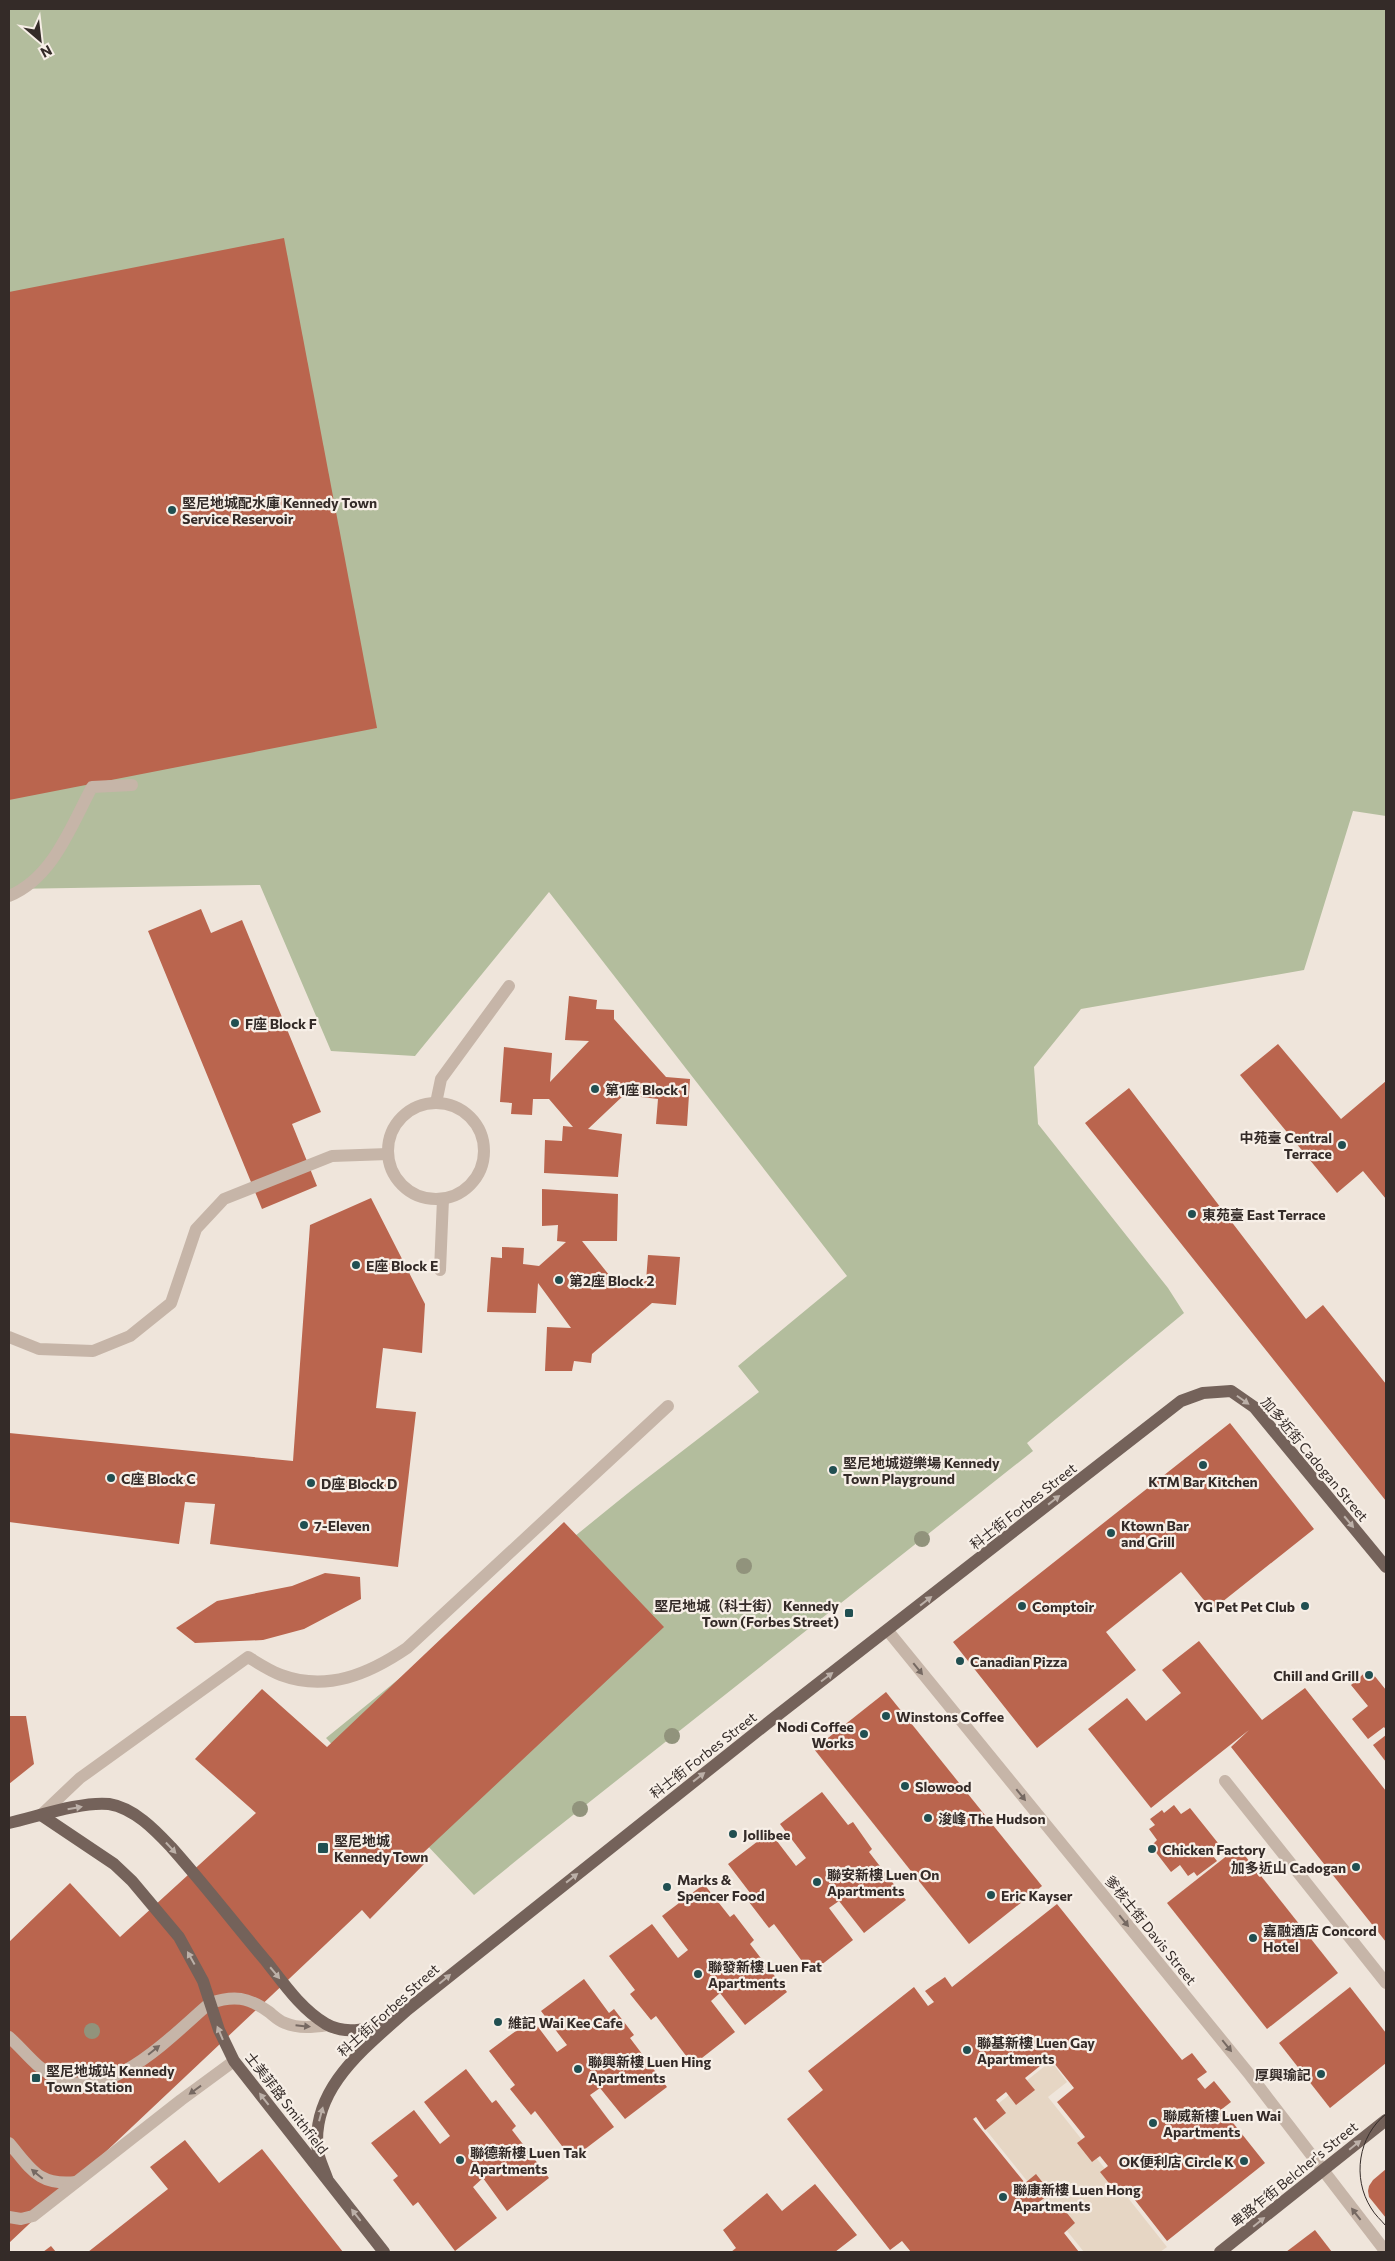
<svg xmlns="http://www.w3.org/2000/svg" width="1395" height="2261" font-family="Commissioner,'Noto Sans TC',sans-serif">
<style>
.green{fill:#b3bd9d}
.plaza{fill:#e6d6c4}
.building{fill:#ba654e}
.lines{fill:none;stroke-linecap:round;stroke-linejoin:round}
.minor{stroke:#c6b5a8;stroke-width:12}
.major{stroke:#74625a;stroke-width:12}
.tram{stroke:#342b28;stroke-width:1}
.tree{fill:#91937c}
.oneway{fill:#bcb0a8}
.oneway2{fill:#766962}
.poi-dot{fill:#214f51;stroke:#f7efe7;stroke-width:2}
.labels{text-anchor:middle;dominant-baseline:central;stroke-width:4.5;stroke-linejoin:round;paint-order:stroke}
.poi-label{font-size:14px;font-weight:bold;fill:#342b28;stroke:#f7efe7;text-anchor:start}
.street-label{font-size:14px;fill:#342b28;stroke:#f7efe7}
</style>
<rect width="100%" height="100%" fill="#efe5db"/>
<!-- green -->
<polygon class="green" points="9,9 1386,9 1386,816 1353,811 1304,970 1081,1009 1034,1067 1038,1124 1168,1288 1184,1313 1027,1443 1033,1451 544,1838 474,1895 326,1738 633,1489 759,1392 738,1366 847,1276 549,892 415,1056 331,1051 260,885 9,889"/>
<!-- plaza -->
<polygon class="plaza" points="1051,2061 1067,2082 1048,2097 1167,2247 1160,2252 1084,2252 978,2120"/>
<!-- building -->
<g class="building">
<polygon points="284,238 377,728 9,800 9,292"/>
<polygon points="201,909 211,933 242,920 321,1112 292,1124 317,1186 262,1209 148,931"/>
<polygon points="569,996 597,1000 596,1009 614,1010 614,1019 666,1077 690,1079 687,1126 656,1124 658,1099 624,1095 588,1129 622,1134 618,1177 544,1173 545,1140 562,1141 563,1126 573,1127 549,1099 533,1099 532,1115 511,1114 512,1103 500,1102 504,1047 552,1053 550,1082 589,1041 565,1040"/>
<polygon points="1278,1044 1341,1119 1386,1081 1386,1199 1363,1171 1337,1193 1240,1075"/>
<polygon points="1129,1088 1306,1319 1323,1305 1386,1384 1386,1501 1085,1123"/>
<polygon points="542,1189 618,1194 617,1241 582,1241 613,1280 646,1281 648,1255 680,1257 676,1305 652,1303 592,1354 591,1363 574,1361 572,1371 545,1371 547,1327 571,1328 538,1283 536,1313 487,1312 491,1257 502,1258 502,1247 524,1248 523,1264 539,1266 566,1242 557,1241 558,1225 542,1226"/>
<polygon points="371,1198 425,1304 422,1353 383,1348 376,1408 416,1412 398,1567 210,1544 215,1504 185,1502 179,1544 9,1522 9,1433 293,1461 310,1225"/>
<polygon points="1230,1423 1314,1529 1212,1610 1181,1572 1106,1632 1136,1670 1037,1748 953,1642"/>
<polygon points="564,1522 664,1627 423,1853 429,1859 370,1919 362,1910 9,2243 9,1942 70,1883 120,1937 256,1813 195,1759 262,1689 327,1747"/>
<polygon points="325,1573 360,1577 361,1599 304,1629 263,1640 195,1643 176,1628 217,1601 292,1586"/>
<polygon points="1199,1641 1262,1720 1305,1688 1386,1791 1386,1942 1231,1747 1249,1730 1151,1808 1088,1729 1127,1698 1146,1721 1181,1693 1162,1670"/>
<polygon points="1369,1669 1386,1690 1386,1730 1384,1727 1368,1739 1352,1719 1368,1706 1351,1685"/>
<polygon points="886,1692 1042,1886 969,1944 814,1749"/>
<polygon points="9,1716 26,1716 34,1764 9,1784"/>
<polygon points="1386,1735 1386,1762 1373,1745"/>
<polygon points="822,1792 848,1825 853,1822 872,1849 869,1852 906,1900 864,1933 839,1901 829,1908 853,1940 811,1973 774,1924 769,1928 749,1902 754,1898 728,1864 770,1832 796,1866 806,1858 780,1824"/>
<polygon points="1174,1805 1181,1814 1190,1808 1218,1843 1209,1851 1217,1861 1197,1876 1194,1872 1188,1876 1180,1865 1171,1872 1151,1846 1157,1840 1149,1829 1155,1825 1150,1819 1162,1810 1164,1813"/>
<polygon points="1238,1847 1338,1973 1267,2029 1167,1903"/>
<polygon points="704,1884 730,1917 734,1914 754,1940 750,1944 787,1992 745,2025 720,1993 711,2001 735,2032 693,2065 656,2016 651,2020 630,1994 635,1990 609,1956 652,1924 678,1958 688,1950 662,1916"/>
<polygon points="1057,1904 1182,2060 1192,2053 1207,2072 1197,2079 1205,2089 1214,2081 1231,2102 1222,2109 1265,2163 1167,2241 1124,2186 1116,2192 1100,2172 1108,2166 1100,2156 1092,2162 1077,2143 1085,2137 1057,2102 1074,2088 1050,2058 1025,2078 1035,2090 1016,2105 1006,2092 996,2100 1006,2113 985,2130 976,2117 973,2119 1025,2183 1036,2174 1051,2193 1039,2202 1047,2212 1059,2203 1075,2223 1064,2233 1079,2252 911,2252 902,2241 890,2250 787,2119 823,2090 808,2071 914,1987 928,2006 934,2002 925,1991 945,1977 952,1987"/>
<polygon points="584,1979 609,2013 614,2009 634,2035 630,2038 667,2087 625,2119 600,2088 590,2095 614,2127 572,2159 535,2111 531,2115 510,2089 515,2085 489,2051 532,2019 557,2052 567,2045 541,2011"/>
<polygon points="1350,1987 1386,2033 1386,2063 1330,2108 1279,2043"/>
<polygon points="466,2069 492,2103 496,2100 516,2126 512,2130 549,2178 507,2211 483,2178 473,2187 497,2218 455,2251 418,2202 413,2206 393,2180 398,2176 371,2143 414,2110 440,2144 450,2136 424,2102"/>
<polygon points="185,2140 219,2183 262,2149 343,2252 88,2252 168,2189 150,2167"/>
<polygon points="1386,2169 1386,2218 1369,2197 1368,2191 1369,2186 1373,2180"/>
<polygon points="815,2184 857,2235 835,2252 731,2252 736,2248 723,2230 767,2193 782,2211"/>
<polygon points="1315,2230 1332,2252 1286,2252"/>
<polygon points="51,2246 56,2252 43,2252"/>
</g>
<g class="lines">
<!-- minor -->
<g class="minor">
<path d="M9 896C53 878 71 826 92 787L132 785"/>
<polyline points="436,1103 441,1079 509,986"/>
<circle cx="436" cy="1151" r="48"/>
<polyline points="440,1270 443,1199"/>
<polyline points="9,1337 39,1349 93,1351 130,1336 171,1303 196,1229 224,1199 332,1156 388,1154"/>
<polyline points="888,1631 1250,2075 1386,2252"/>
<polyline points="1225,1781 1386,1983"/>
<path d="M41 1815 80 1778 248 1657C258 1663 270 1671 281 1675 327 1692 369 1674 407 1648L668 1406"/>
<path d="M9 2037C25 2051 36 2068 55 2077 108 2106 173 2034 210 2003 234 1995 248 1997 269 2012 274 2016 279 2021 285 2023 299 2029 314 2027 328 2025"/>
<path d="M9 2143C31 2169 38 2186 76 2182"/>
<polyline points="9,2217 21,2219 33,2216 181,2100 234,2061"/>
</g>
<!-- major -->
<g class="major">
<polyline points="41,1815 114,1864 132,1881 179,1937 203,1981 219,2030 234,2061 384,2252"/>
<path d="M9 1823C36 1817 82 1801 109 1804 134 1808 155 1830 171 1847 204 1884 234 1923 266 1961 284 1984 301 2009 326 2024 347 2036 373 2029 392 2018"/>
<path d="M327 2178C324 2170 320 2161 318 2153 309 2089 365 2048 407 2010L779 1714 1181 1401 1203 1393 1231 1391 1254 1407 1386 1567"/>
<polyline points="1220,2252 1386,2120"/>
</g>
<!-- tram -->
<path class="tram" d="M1386 2114C1358 2136 1352 2178 1371 2208 1375 2215 1381 2220 1386 2226"/>
</g>
<!-- trees -->
<g class="tree">
<circle cx="922" cy="1539" r="8"/>
<circle cx="744" cy="1566" r="8"/>
<circle cx="672" cy="1736" r="8"/>
<circle cx="580" cy="1809" r="8"/>
<circle cx="92" cy="2031" r="8"/>
</g>
<!-- one-way arrows -->
<defs><path id="oneway-solid" d="M-6-.8H1V-3.2L6.5 0L1 3.2V.8H-6Z" transform="scale(1.25)"/></defs>
<g class="oneway">
<use href="#oneway-solid" transform="translate(1243 1400) rotate(35)"/>
<use href="#oneway-solid" transform="translate(1054 1500) rotate(-38)"/>
<use href="#oneway-solid" transform="translate(1349 1522) rotate(50)"/>
<use href="#oneway-solid" transform="translate(926 1601) rotate(-38)"/>
<use href="#oneway-solid" transform="translate(827 1677) rotate(-37)"/>
<use href="#oneway-solid" transform="translate(699 1777) rotate(-38)"/>
<use href="#oneway-solid" transform="translate(75 1808) rotate(-10)"/>
<use href="#oneway-solid" transform="translate(171 1848) rotate(47)"/>
<use href="#oneway-solid" transform="translate(572 1878) rotate(-38)"/>
<use href="#oneway-solid" transform="translate(191 1958) rotate(-119)"/>
<use href="#oneway-solid" transform="translate(275 1973) rotate(50)"/>
<use href="#oneway-solid" transform="translate(445 1979) rotate(-40)"/>
<use href="#oneway-solid" transform="translate(220 2033) rotate(-113)"/>
<use href="#oneway-solid" transform="translate(264 2099) rotate(-128)"/>
<use href="#oneway-solid" transform="translate(321 2114) rotate(-75)"/>
<use href="#oneway-solid" transform="translate(1355 2145) rotate(-39)"/>
<use href="#oneway-solid" transform="translate(356 2215) rotate(-128)"/>
<use href="#oneway-solid" transform="translate(1259 2222) rotate(-39)"/>
</g>
<g class="oneway2">
<use href="#oneway-solid" transform="translate(918 1669) rotate(51)"/>
<use href="#oneway-solid" transform="translate(1021 1795) rotate(51)"/>
<use href="#oneway-solid" transform="translate(1124 1921) rotate(51)"/>
<use href="#oneway-solid" transform="translate(303 2026) rotate(6)"/>
<use href="#oneway-solid" transform="translate(1227 2046) rotate(51)"/>
<use href="#oneway-solid" transform="translate(154 2050) rotate(-39)"/>
<use href="#oneway-solid" transform="translate(195 2090) rotate(144)"/>
<use href="#oneway-solid" transform="translate(37 2174) rotate(-140)"/>
<use href="#oneway-solid" transform="translate(1356 2214) rotate(-128)"/>
</g>
<!-- markers -->
<g class="poi-dot">
<circle cx="172" cy="510" r="5"/>
<circle cx="235" cy="1023" r="5"/>
<circle cx="595" cy="1089" r="5"/>
<circle cx="1342" cy="1145" r="5"/>
<circle cx="1192" cy="1214" r="5"/>
<circle cx="356" cy="1265" r="5"/>
<circle cx="559" cy="1280" r="5"/>
<circle cx="1203" cy="1465" r="5"/>
<circle cx="833" cy="1470" r="5"/>
<circle cx="111" cy="1478" r="5"/>
<circle cx="311" cy="1483" r="5"/>
<circle cx="304" cy="1525" r="5"/>
<circle cx="1111" cy="1533" r="5"/>
<circle cx="1022" cy="1606" r="5"/>
<circle cx="1305" cy="1606" r="5"/>
<rect x="844" y="1608" width="10" height="10" rx="2.5"/>
<circle cx="960" cy="1661" r="5"/>
<circle cx="1369" cy="1675" r="5"/>
<circle cx="886" cy="1716" r="5"/>
<circle cx="864" cy="1734" r="5"/>
<circle cx="905" cy="1786" r="5"/>
<circle cx="928" cy="1818" r="5"/>
<circle cx="733" cy="1834" r="5"/>
<rect x="317" y="1842" width="12" height="12" rx="2.5"/>
<circle cx="1152" cy="1849" r="5"/>
<circle cx="1356" cy="1867" r="5"/>
<circle cx="817" cy="1882" r="5"/>
<circle cx="667" cy="1887" r="5"/>
<circle cx="991" cy="1895" r="5"/>
<circle cx="1253" cy="1938" r="5"/>
<circle cx="698" cy="1974" r="5"/>
<circle cx="498" cy="2022" r="5"/>
<circle cx="967" cy="2050" r="5"/>
<circle cx="578" cy="2069" r="5"/>
<circle cx="1321" cy="2074" r="5"/>
<rect x="31" y="2073" width="10" height="10" rx="2.5"/>
<circle cx="1153" cy="2123" r="5"/>
<circle cx="460" cy="2160" r="5"/>
<circle cx="1244" cy="2161" r="5"/>
<circle cx="1003" cy="2197" r="5"/>
</g>
<g class="labels">
<!-- poi labels -->
<g class="poi-label">
<text x="182" y="502">堅尼地城配水庫 Kennedy Town<tspan x="182" dy="16">Service Reservoir</tspan></text>
<text x="245" y="1023">F座 Block F</text>
<text x="605" y="1089">第1座 Block 1</text>
<text x="1332" y="1137" text-anchor="end">中苑臺 Central<tspan x="1332" dy="16">Terrace</tspan></text>
<text x="1202" y="1214">東苑臺 East Terrace</text>
<text x="366" y="1265">E座 Block E</text>
<text x="569" y="1280">第2座 Block 2</text>
<text x="843" y="1462">堅尼地城遊樂場 Kennedy<tspan x="843" dy="16">Town Playground</tspan></text>
<text x="121" y="1478">C座 Block C</text>
<text x="1203" y="1481" text-anchor="middle">KTM Bar Kitchen</text>
<text x="321" y="1483">D座 Block D</text>
<text x="314" y="1525">7-Eleven</text>
<text x="1121" y="1525">Ktown Bar<tspan x="1121" dy="16">and Grill</tspan></text>
<text x="839" y="1605" text-anchor="end">堅尼地城（科士街） Kennedy<tspan x="839" dy="16">Town (Forbes Street)</tspan></text>
<text x="1032" y="1606">Comptoir</text>
<text x="1295" y="1606" text-anchor="end">YG Pet Pet Club</text>
<text x="970" y="1661">Canadian Pizza</text>
<text x="1359" y="1675" text-anchor="end">Chill and Grill</text>
<text x="896" y="1716">Winstons Coffee</text>
<text x="854" y="1726" text-anchor="end">Nodi Coffee<tspan x="854" dy="16">Works</tspan></text>
<text x="915" y="1786">Slowood</text>
<text x="938" y="1818">浚峰 The Hudson</text>
<text x="743" y="1834">Jollibee</text>
<text x="334" y="1840">堅尼地城<tspan x="334" dy="16">Kennedy Town</tspan></text>
<text x="1162" y="1849">Chicken Factory</text>
<text x="1346" y="1867" text-anchor="end">加多近山 Cadogan</text>
<text x="827" y="1874">聯安新樓 Luen On<tspan x="827" dy="16">Apartments</tspan></text>
<text x="677" y="1879">Marks &amp;<tspan x="677" dy="16">Spencer Food</tspan></text>
<text x="1001" y="1895">Eric Kayser</text>
<text x="1263" y="1930">嘉融酒店 Concord<tspan x="1263" dy="16">Hotel</tspan></text>
<text x="708" y="1966">聯發新樓 Luen Fat<tspan x="708" dy="16">Apartments</tspan></text>
<text x="508" y="2022">維記 Wai Kee Cafe</text>
<text x="977" y="2042">聯基新樓 Luen Gay<tspan x="977" dy="16">Apartments</tspan></text>
<text x="588" y="2061">聯興新樓 Luen Hing<tspan x="588" dy="16">Apartments</tspan></text>
<text x="46" y="2070">堅尼地城站 Kennedy<tspan x="46" dy="16">Town Station</tspan></text>
<text x="1311" y="2074" text-anchor="end">厚興瑜記</text>
<text x="1163" y="2115">聯威新樓 Luen Wai<tspan x="1163" dy="16">Apartments</tspan></text>
<text x="470" y="2152">聯德新樓 Luen Tak<tspan x="470" dy="16">Apartments</tspan></text>
<text x="1234" y="2161" text-anchor="end">OK便利店 Circle K</text>
<text x="1013" y="2189">聯康新樓 Luen Hong<tspan x="1013" dy="16">Apartments</tspan></text>
</g>
<!-- street labels -->
<g class="street-label">
<text transform="translate(1315 1459) rotate(50)">加多近街 Cadogan Street</text>
<text transform="translate(1023 1506) rotate(-38)">科士街 Forbes Street</text>
<text transform="translate(703 1755) rotate(-38)">科士街 Forbes Street</text>
<text transform="translate(1151 1930) rotate(51)">爹核士街 Davis Street</text>
<text transform="translate(388 2010) rotate(-42)">科士街 Forbes Street</text>
<text transform="translate(287 2103) rotate(52)">士美菲路 Smithfield</text>
<text transform="translate(1294 2174) rotate(-39)">卑路乍街 Belcher's Street</text>
</g>
</g>
<!-- border -->
<rect width="1395" height="2261" fill="none" stroke="#342b28" stroke-width="20"/>
<!-- north arrow -->
<g transform="translate(40 40) rotate(152)" stroke="#f7efe7" stroke-width="4" paint-order="stroke">
<path d="M0-4L9 19L0 12L-9 19Z" fill="#342b28"/>
<text y="-8" font-size="14" font-weight="bold" text-anchor="middle" fill="#342b28">N</text>
</g>
</svg>
